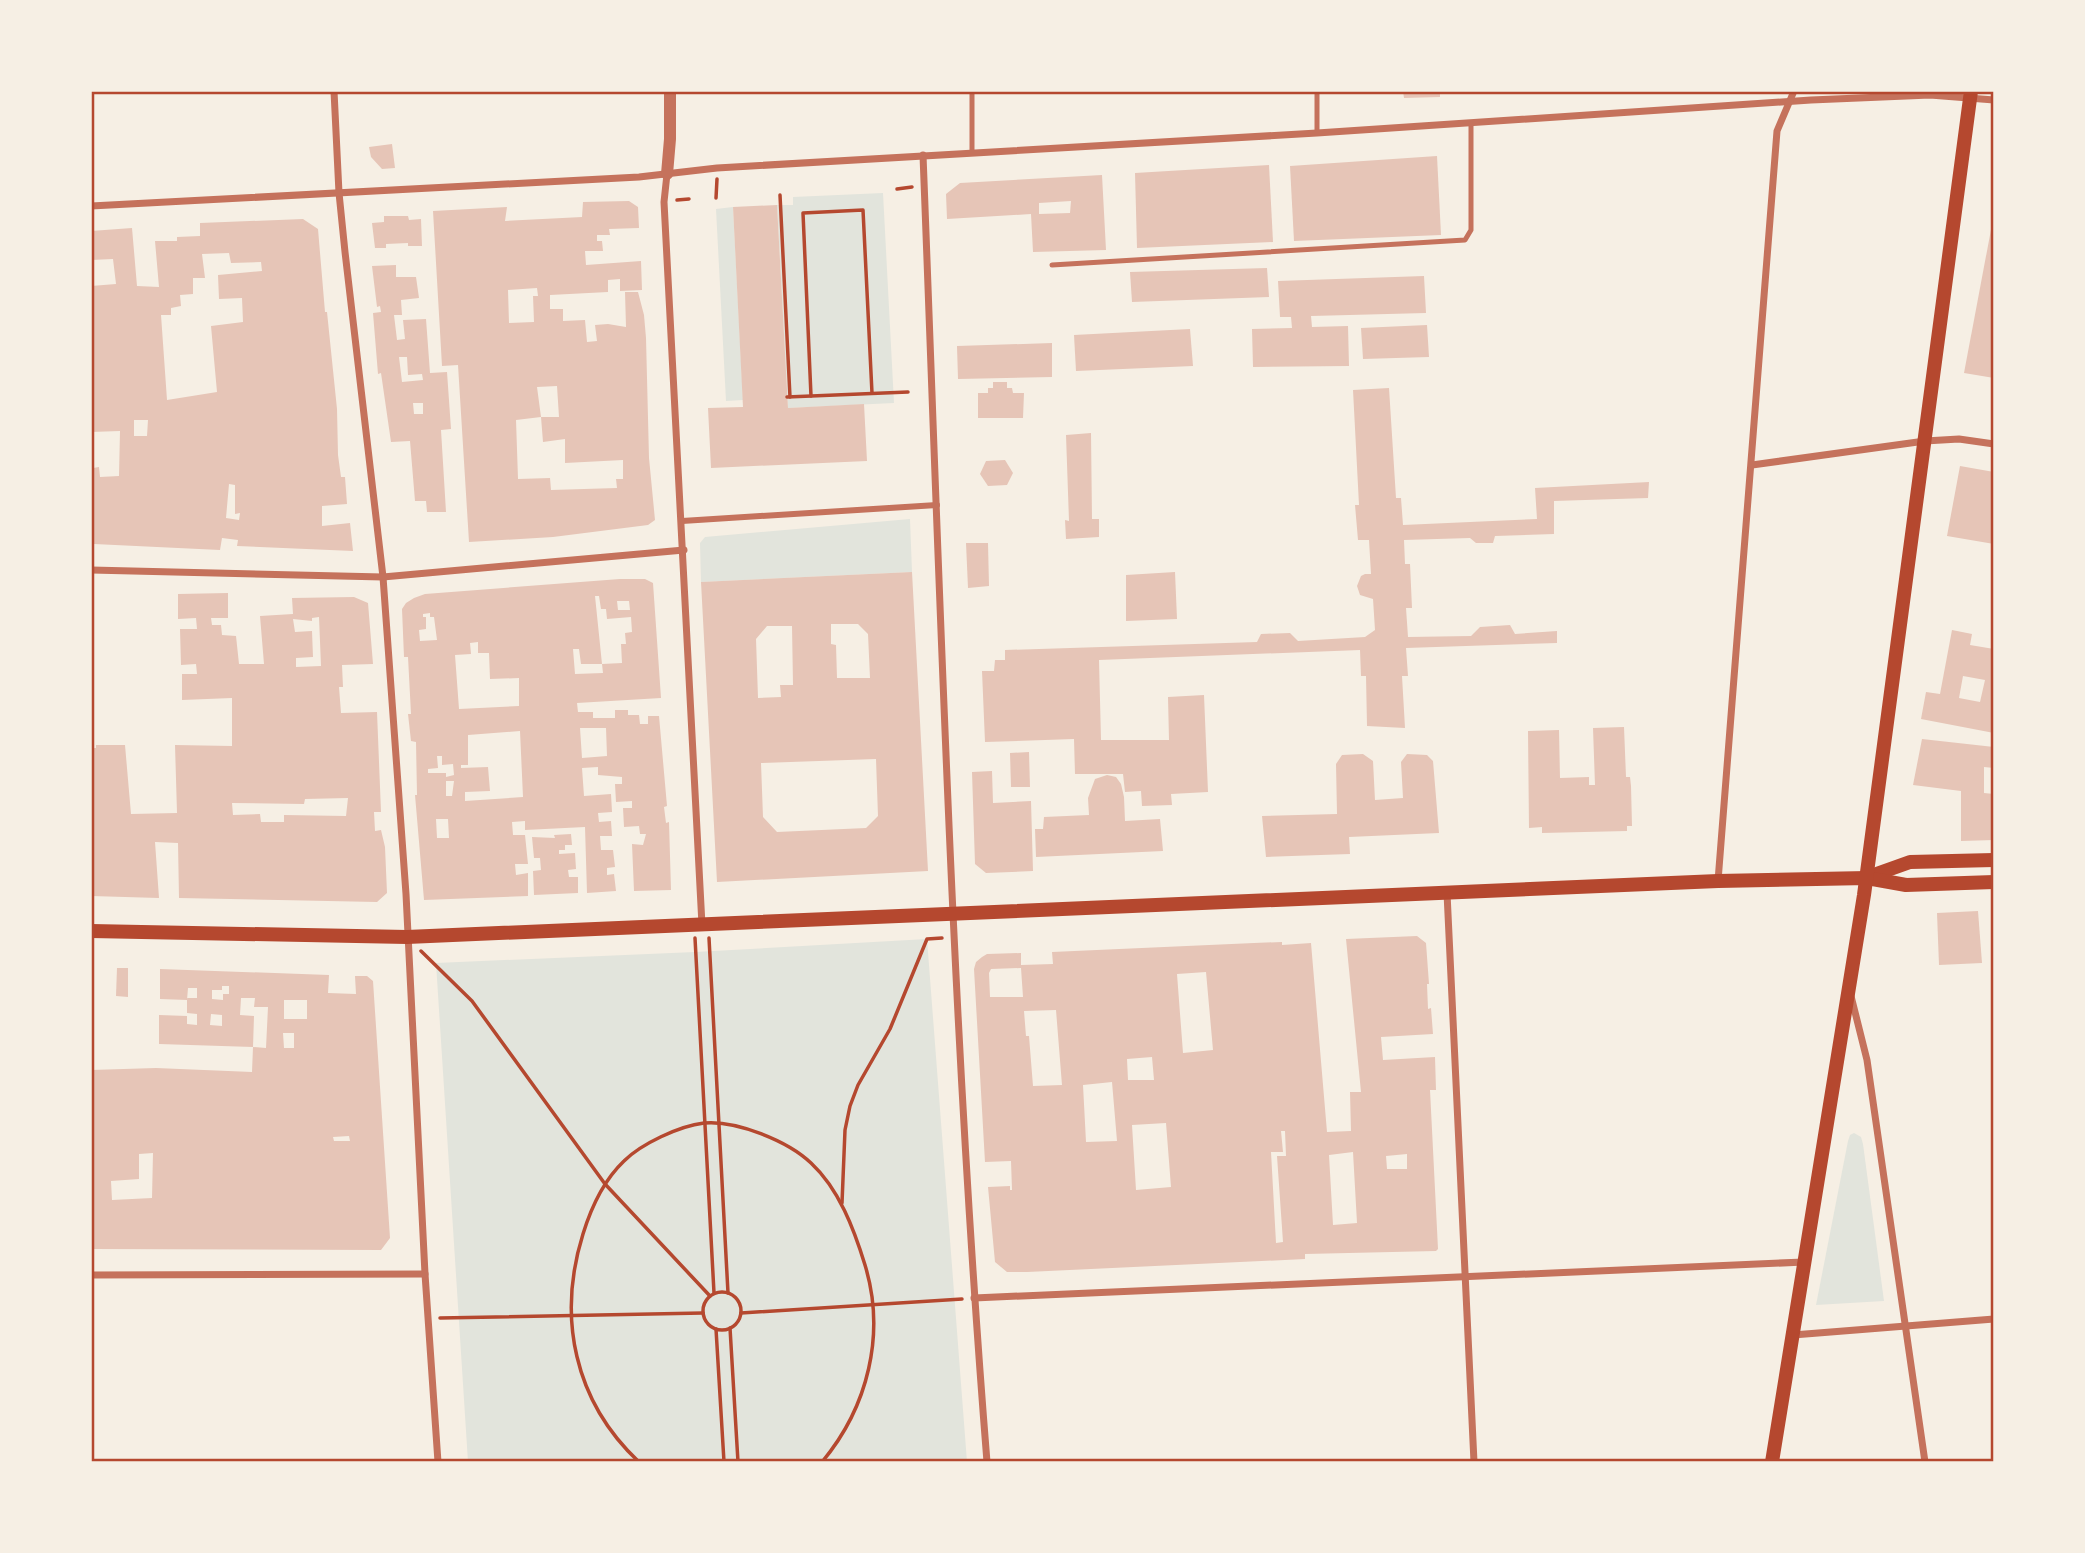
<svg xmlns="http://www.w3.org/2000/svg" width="2085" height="1553" font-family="'IBM Plex Serif',serif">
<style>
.green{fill:#e2e4dc}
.building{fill:#e6c5b7;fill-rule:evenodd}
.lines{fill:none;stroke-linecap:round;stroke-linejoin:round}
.path{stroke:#b5482f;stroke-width:3.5}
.service{stroke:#c5725c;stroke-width:5}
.pedestrian{stroke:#c5725c;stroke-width:6}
.minor{stroke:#c5725c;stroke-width:7}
.tertiary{stroke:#c5725c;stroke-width:12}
.secondary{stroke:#b5482f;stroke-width:14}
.neatline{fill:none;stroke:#b5482f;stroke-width:2.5}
</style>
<rect width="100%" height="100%" fill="#f6efe4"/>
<!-- green -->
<g class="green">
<polygon points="883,193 894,403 788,408 777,205 793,205 793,197"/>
<polygon points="733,207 743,400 726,401 716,209"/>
<polygon points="910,519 912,572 701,582 700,543 705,537"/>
<polygon points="927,939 967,1462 468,1462 436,963 695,952"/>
<polygon points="1854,1133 1861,1137 1863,1144 1884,1301 1816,1305 1848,1141 1850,1135"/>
</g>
<!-- building -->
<g class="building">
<polygon points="1403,91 1440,91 1440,97 1404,98"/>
<polygon points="392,144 395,168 382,169 371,157 369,147"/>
<polygon points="1437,156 1441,235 1294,241 1290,166"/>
<polygon points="1269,165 1273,242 1137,248 1135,173"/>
<path d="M1102 175 1106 250 1033 252 1031 214 947 219 946 194 960 183ZM1071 201 1070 213 1039 214V203Z"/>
<path d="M629 201 638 207 639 228 609 229 610 235H597V241H602L603 251H585L586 265 641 261 642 290 620 291V279L608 280V292L550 295V309H563V321L585 320 587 342 597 341 595 325 608 324 626 327 625 292H638L644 315 646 338 649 458 655 520 648 525 553 537 469 542 458 365 442 366 433 211 507 207 505 221 582 217 583 202ZM537 288 538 296H533L534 322 509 323 508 290ZM557 386 559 417H541L543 442 565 439V463L623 460V479H616L617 488 551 490 550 478 518 479 516 420 541 417 537 387Z"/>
<polygon points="777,205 788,408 864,404 867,461 711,468 708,408 743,407 733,207"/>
<polygon points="384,216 408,216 409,220 421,219 422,246 408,246 408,243 386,244 386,248 375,248 372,223 384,222"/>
<path d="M303 219 318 229 325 312H327L337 409 338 455 341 477H345L347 504 322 506V526L350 523 353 551 237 546 238 540 222 538 220 550 94 544 91 553V462L93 468 99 467 100 477 119 476 120 431 91 432V286L116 284 113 259 91 260V231L132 228 137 286 159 287 155 241H177V237L200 236V223ZM229 253 231 263 261 262 262 271 218 275 219 299 242 298 243 322 211 326 217 392 167 400 161 315H171V308L181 306 180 295 193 294V278H205L202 254ZM134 420H148L147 436H134ZM229 484 235 485V514L240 513 239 520 226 518Z"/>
<polygon points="1993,219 1994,219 1994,378 1964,373"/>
<path d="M396 265V277H416L419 298 401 300 402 315H394L397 340 405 339 403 320 426 319 430 373 447 372 451 429 441 430 446 512H427L426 501H415L410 441 391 442 381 373 378 374 373 313 381 312 380 306 377 307 372 266ZM399 357H407L408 375 422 374 423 380 402 382ZM413 403H423V414H414Z"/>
<polygon points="1267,268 1269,297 1132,302 1130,272"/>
<polygon points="1424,276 1426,313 1311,316 1312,327 1348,326 1349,366 1253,367 1252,329 1292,328 1291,317 1280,317 1278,281"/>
<polygon points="1427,325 1429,357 1363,359 1361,328"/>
<polygon points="1190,329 1193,366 1076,371 1074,335"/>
<polygon points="1052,343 1052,377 958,379 957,346"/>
<polygon points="993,382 1007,382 1007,388 1012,388 1013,393 1024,393 1023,418 978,418 978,393 988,393 988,388 993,388"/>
<polygon points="1389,388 1396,498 1401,498 1403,525 1537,519 1535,488 1649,482 1648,498 1554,501 1554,534 1495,536 1493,543 1476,543 1470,538 1404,540 1405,564 1410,564 1412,608 1406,608 1408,637 1471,636 1480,627 1510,625 1515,634 1557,631 1557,643 1406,648 1408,676 1402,676 1405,728 1367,726 1366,676 1361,676 1360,650 1099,660 1101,740 1169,740 1168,697 1204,695 1208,792 1171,794 1172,805 1142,806 1141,791 1125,792 1123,774 1075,774 1074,739 985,742 982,671 994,671 995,660 1005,660 1005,650 1257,642 1261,634 1290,633 1298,641 1365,637 1375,630 1373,599 1360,595 1357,586 1361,576 1365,574 1371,574 1369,540 1358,540 1355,505 1359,505 1353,390"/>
<polygon points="1091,433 1092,519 1099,519 1099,537 1066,539 1065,520 1069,521 1066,435"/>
<polygon points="1005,460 1013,473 1007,485 988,486 980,474 986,461"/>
<polygon points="1960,466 1994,472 1994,497 1991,514 1994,515 1994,544 1947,536"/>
<polygon points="966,543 988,543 989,586 968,588"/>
<path d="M912 572 928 871 717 882 701 582ZM831 624H858L868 634 870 678H837L836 645 831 644ZM767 626H792L793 685H780L781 697 758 698 756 639ZM876 759 878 816 866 828 777 832 763 817 761 763Z"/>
<polygon points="1175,572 1177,619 1126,621 1126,575"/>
<path d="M620 579H645L653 583 661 698 577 703 578 712H593V718H615V710H628V715H639L640 724H648V716H659L667 806 664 807 666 823 669 822 671 890 634 891 632 844 643 845 646 834H640L639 826 624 827 623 808H632V801L616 802 615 784H622V777L598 775V767L582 768 584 796 611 794 612 812 598 813 599 822 611 821 612 836H600L601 850H613L615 867 607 868V875L614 874 616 891 587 893 585 827 525 830V821L512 822 513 835H525L528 864H515L516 875 528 873V896L424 900 415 795H417L416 742 411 741 408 714H411L408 657H404L402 609 406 603 414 598 425 594ZM595 596H599L601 609H606L607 619 631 617 632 632 625 633 626 644H621L622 663 602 664 603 673 575 674 573 649H579L581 664H602ZM617 601H629L630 610H618ZM430 613V617H434L437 640 420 641 419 630 426 629V617H423V614ZM478 642V653H489L490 679 519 678V706L459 709 455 655 471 654 470 643ZM580 728H606L607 756 582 758ZM520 731 523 797 465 801V792L490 791 488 767 461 768V765H468V735ZM437 756H442V765L453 764 454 775 446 777V773H428V769L438 768ZM446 781H454L452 796H446ZM436 819H448L449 838H437Z"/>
<path d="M228 593V618H211L212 625H221L222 635 236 636 239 664H264L260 616 293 614 292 598 354 597 368 603 373 664 342 665 343 687H339L341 713 377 712 381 812H374L375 831 381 830 385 847 387 893 377 902 179 898 178 843 155 842 159 898 91 896V748H96V745H125L131 814 177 813 175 745 232 746V698L182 700V674H197L196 664 181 665 180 629H197L196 618 178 619V594ZM319 617 321 666 296 667V658L313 657 312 631 295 632 293 619 312 621V618ZM348 798 346 816 284 815V822H261L260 814 233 815 232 803 304 804 305 799Z"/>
<path d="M1952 630 1972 634 1970 645 1994 649V733L1921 719 1926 692 1940 694ZM1963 676 1985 680 1980 702 1959 698Z"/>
<polygon points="1624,727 1626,777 1630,777 1631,786 1632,826 1627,826 1627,831 1542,833 1542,827 1529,828 1528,731 1559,730 1560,778 1589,777 1589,785 1595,785 1593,728"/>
<polygon points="1922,739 1994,747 1994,768 1984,767 1984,793 1994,794 1994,840 1961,841 1961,791 1913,785"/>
<polygon points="1029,752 1030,787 1011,787 1010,753"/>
<polygon points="1363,754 1373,761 1375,800 1403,798 1401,762 1407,754 1427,755 1433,761 1439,833 1349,837 1350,854 1266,857 1262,816 1337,814 1336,764 1342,755"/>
<polygon points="992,771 993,803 1031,801 1033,871 986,873 975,864 972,772"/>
<polygon points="1107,775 1116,777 1121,784 1124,797 1125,821 1160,819 1163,851 1036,857 1035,829 1043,829 1044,817 1089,815 1088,798 1095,779"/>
<polygon points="571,834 572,845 565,845 565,850 559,850 559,854 575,853 576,869 568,870 569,877 578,877 578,893 534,895 533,871 541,870 540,858 534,858 532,837 555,838 554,835"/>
<polygon points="1978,911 1982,963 1939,965 1937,913"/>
<path d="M1417 936 1426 943 1429 984H1427L1428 1009 1431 1008 1433 1034 1381 1037 1383 1060 1435 1057 1436 1090H1430L1438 1249 1436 1251 1305 1254V1259L1027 1272H1007L995 1262 988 1187 1010 1186V1190H1012L1011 1161 985 1162 974 969 976 962 982 957 987 954 1021 953V965L1053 964 1052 952 1254 943 1282 942V945L1311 943 1327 1132 1351 1131 1350 1092H1361L1346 939ZM1021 968 1023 997H990L989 973 991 969ZM1206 972 1213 1050 1183 1053 1177 974ZM1056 1010 1062 1085 1033 1086 1029 1036H1026L1024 1011ZM1152 1057 1154 1080H1128L1127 1059ZM1112 1082 1117 1141 1086 1142 1083 1085ZM1166 1123 1171 1187 1136 1190 1132 1125ZM1281 1131H1285L1286 1156H1277L1283 1242 1276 1243 1271 1152H1283ZM1353 1152 1357 1223 1333 1225 1329 1155ZM1407 1154V1169H1387L1386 1156Z"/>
<polygon points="117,968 128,968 128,997 116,996"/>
<path d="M160 969 329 975 328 993 356 994 355 976H367L373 981 390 1238 381 1250 93 1249V1243H91V1070L156 1068 252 1072 253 1047 159 1044V1015L187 1016V1024L197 1025V1014L187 1013V998H197V988H188L187 1000 160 999ZM222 986H229V994H223V1000L212 999V990H222ZM241 998H255L254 1007H268L266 1048 253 1047 254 1016 240 1015ZM284 1000H307V1019H284ZM211 1014 222 1015V1026L210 1025ZM283 1033H294V1048H284ZM349 1136 350 1141H334L333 1137ZM153 1153 152 1198 112 1200 111 1181 139 1179V1154Z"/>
</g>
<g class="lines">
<!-- path -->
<g class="path">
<polyline points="897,189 912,187"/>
<polyline points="780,195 790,397"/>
<polyline points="716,198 717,179"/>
<polyline points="677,200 689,199"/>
<polyline points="811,396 803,213 863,210 872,393"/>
<polyline points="787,397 908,392"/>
<polyline points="695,938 714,1293"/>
<polyline points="709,938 728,1293"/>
<polyline points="421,951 472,1001 605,1184 710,1296"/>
<polyline points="842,1203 845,1130 850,1106 858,1085 890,1029 927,939 942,938"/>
<circle cx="722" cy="1311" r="19"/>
<polyline points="741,1313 962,1299"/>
<polyline points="440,1318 703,1313"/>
<polyline points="730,1328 738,1462"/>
<polyline points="716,1329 724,1462"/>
<path d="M639 1462C574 1401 557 1317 583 1234 591 1208 604 1180 624 1161 641 1144 679 1126 704 1123 736 1120 788 1141 811 1163 839 1189 854 1229 865 1265 886 1334 868 1407 822 1462"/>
</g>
<!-- service -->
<g class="service">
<polyline points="1317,91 1317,133"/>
<polyline points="972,152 972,91"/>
<polyline points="1052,265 1465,240 1471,230 1471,123"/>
</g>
<!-- pedestrian -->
<polyline class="pedestrian" points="682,521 937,505"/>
<!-- minor -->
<g class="minor">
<polyline points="334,91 339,193 345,252 383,577 406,894 425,1274 438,1462"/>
<path d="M923 155C940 591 952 1027 987 1462"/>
<polyline points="667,174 664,202 702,925"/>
<polyline points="91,206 639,177 717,168 1317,133 1811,100 1930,95 1994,100"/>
<polyline points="1752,465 1925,441 1959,439 1994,444"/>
<polyline points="91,570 383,577 684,550"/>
<polyline points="1718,881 1777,131 1794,91"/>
<polyline points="1447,893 1474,1462"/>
<polyline points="1851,996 1867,1060 1925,1462"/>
<polyline points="91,1275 425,1274"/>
<polyline points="974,1298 1804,1262"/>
<polyline points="1793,1335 1994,1319"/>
</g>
<!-- tertiary -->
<polyline class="tertiary" points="667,174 670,139 670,91"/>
<!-- secondary -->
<g class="secondary">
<polyline points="1868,877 1910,862 1994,860"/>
<polyline points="91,931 407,937 1718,881 1867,878 1906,885 1994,882"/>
<polyline points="1772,1462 1864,895 1971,91"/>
</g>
</g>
<!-- border -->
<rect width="2085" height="1553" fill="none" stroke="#f6efe4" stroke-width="186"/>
<rect x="93" y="93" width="1899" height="1367" class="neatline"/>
</svg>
